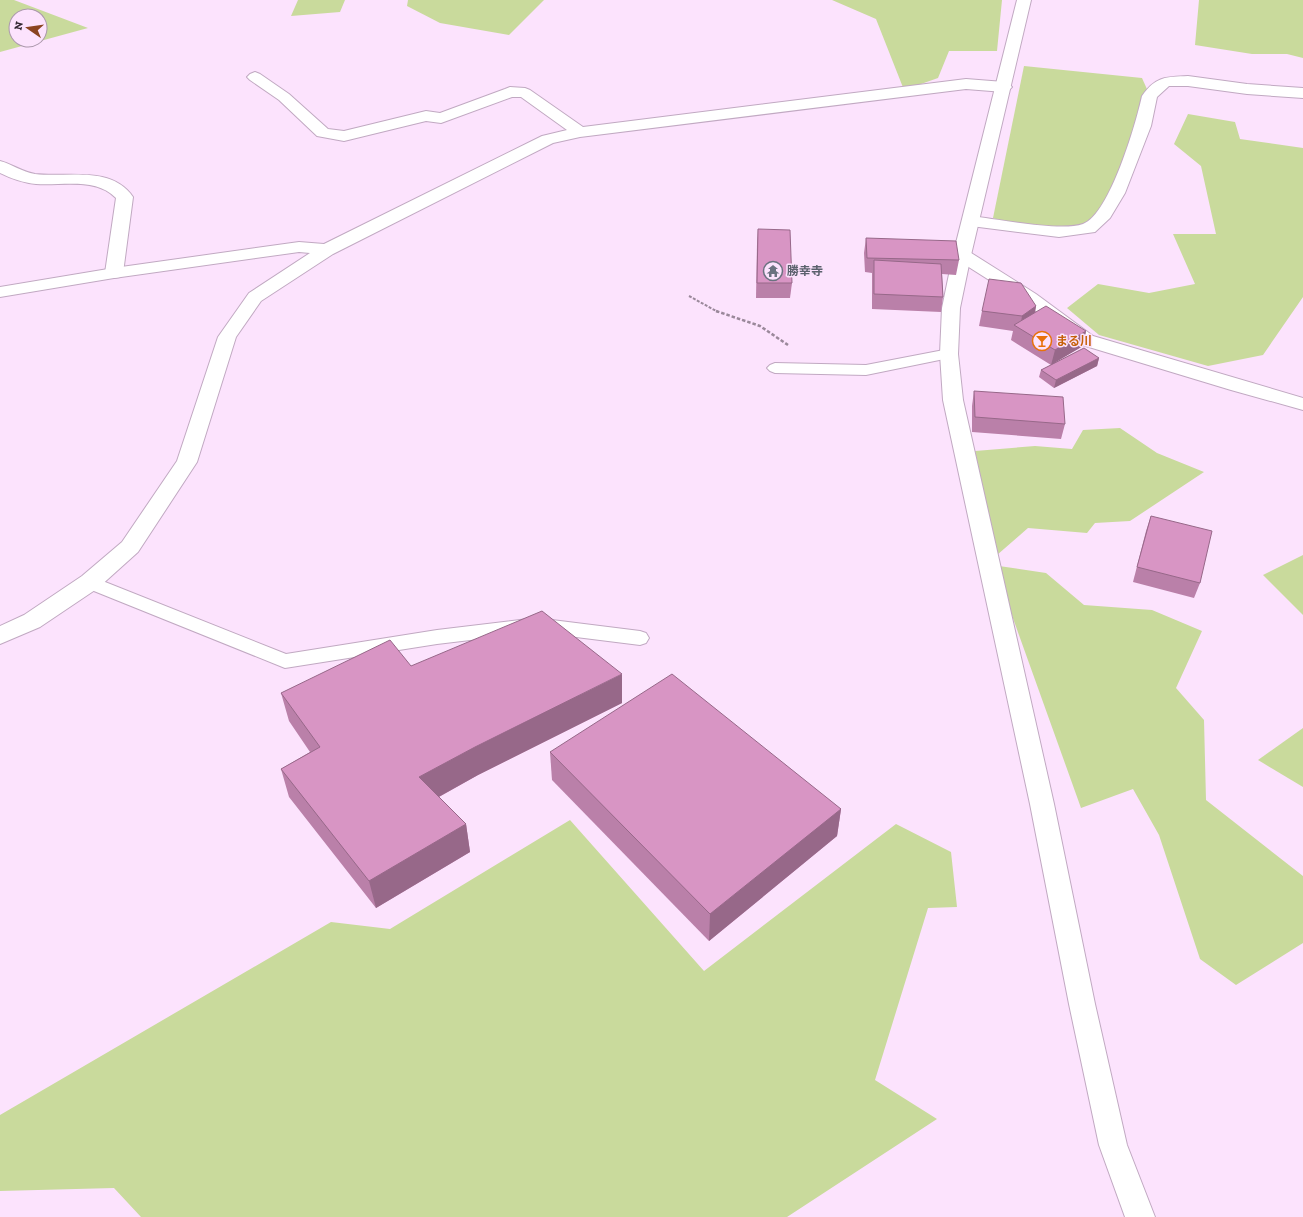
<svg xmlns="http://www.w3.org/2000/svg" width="1303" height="1217" font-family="'Zilla Slab','Noto Sans JP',serif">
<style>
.green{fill:#c9da9c;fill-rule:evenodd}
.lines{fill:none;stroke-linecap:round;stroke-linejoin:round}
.lane-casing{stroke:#c1a9c2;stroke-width:2}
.street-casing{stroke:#c1a9c2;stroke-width:2}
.secondary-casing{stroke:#c1a9c2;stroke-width:2}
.path-far1{stroke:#9a889a;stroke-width:2;stroke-dasharray:3 1.5;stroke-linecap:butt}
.path{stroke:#9a889a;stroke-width:2.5;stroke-dasharray:3.5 2;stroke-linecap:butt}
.lane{fill:#fff;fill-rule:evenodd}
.street{fill:#fff;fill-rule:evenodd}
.secondary{fill:#fff;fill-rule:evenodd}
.wall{fill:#ba80a9}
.shaded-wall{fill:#976889}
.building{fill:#d895c4;stroke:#976889}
.labels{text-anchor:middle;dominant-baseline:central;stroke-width:3;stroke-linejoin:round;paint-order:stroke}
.worship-label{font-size:12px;font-weight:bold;fill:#5b616d;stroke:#fce3fd;text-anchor:start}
.food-label{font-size:12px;font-weight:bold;fill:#c56008;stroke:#fce3fd;text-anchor:start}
</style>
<rect width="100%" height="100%" fill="#fce3fd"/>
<!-- green -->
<g class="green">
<path d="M0 0H14L88 28 0 52ZM16 16H40V40H16Z"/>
<polygon points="298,0 345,0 340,12 291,16"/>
<polygon points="408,0 544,0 509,35 440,23 407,6"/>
<polygon points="832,0 1002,0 997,51 949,51 938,78 904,90 876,19"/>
<polygon points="1199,0 1303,0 1303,58 1287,54 1252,54 1195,45"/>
<polygon points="1024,66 1142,78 1150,96 1138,147 1089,228 1019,227 993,218"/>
<polygon points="1188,114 1235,122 1240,139 1303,148 1303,297 1263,355 1208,366 1099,335 1067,308 1098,284 1149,293 1195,284 1173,234 1216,234 1201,166 1174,144"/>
<polygon points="1120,428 1157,453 1204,472 1130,521 1095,523 1087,533 1028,528 997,555 975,451 1035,446 1072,449 1083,430"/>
<polygon points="1303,555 1303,615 1263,575"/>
<polygon points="999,566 1046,573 1084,605 1152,610 1202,631 1176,688 1204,720 1206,800 1303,876 1303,943 1236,985 1200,959 1159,835 1133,789 1081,808 1005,596"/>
<polygon points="1303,728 1303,787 1258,760"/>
<polygon points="570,820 704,971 896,824 951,852 957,907 928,908 875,1080 937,1119 787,1217 141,1217 114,1188 0,1191 0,1115 331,922 390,929"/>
</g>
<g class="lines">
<defs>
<g id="lane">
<polygon points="949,349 954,351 957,354 954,357 866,375 775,373 770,371 767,368 770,365 775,363 866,365"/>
<polygon points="90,576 286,654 437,630 536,618 640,631 646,633 649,638 646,643 640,645 536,632 437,644 285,668 84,587 81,582 84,577"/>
</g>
<g id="street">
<polygon points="255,72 260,74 289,94 328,129 344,131 426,111 440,113 505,89 510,87 525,88 530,90 583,127 966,79 1004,82 1009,84 1012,87 1009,90 1004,92 966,89 580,137 553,143 333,254 261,301 236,337 197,462 138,552 98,588 40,627 0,644 0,626 24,615 82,576 122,542 177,461 218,337 249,293 310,253 299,252 114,278 0,297 0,287 114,268 299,242 324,244 542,136 567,130 521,97 512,97 441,123 426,121 344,141 317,136 279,100 250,80 247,77 250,74"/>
<path d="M1188 76 1247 84 1303 88V98L1247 94 1188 86H1169L1157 97 1151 126 1125 193 1110 218 1095 232 1059 237 971 226 965 225 962 221 965 217 971 216C997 219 1061 232 1083 224 1110 214 1136 123 1142 96 1156 76 1166 77 1188 76Z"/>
<polygon points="962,250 968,251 1036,294 1093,336 1303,398 1303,410 1231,390 1079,344 1024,302 956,259 953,255 956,251"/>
</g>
<g id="secondary">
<polygon points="1017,0 1031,0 971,255 960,308 958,354 963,400 1054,804 1095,1004 1127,1145 1155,1217 1125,1217 1099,1145 1069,1004 1030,804 943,400 940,354 942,308 953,255"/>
<path d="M0 161C12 164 22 172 35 174 67 178 111 165 133 197L123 273 120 277 114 278 108 277 105 273 116 198C96 177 62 186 36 184 24 183 10 178 0 173Z"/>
</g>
</defs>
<!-- lane casing -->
<use href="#lane" class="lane-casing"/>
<!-- street casing -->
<use href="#street" class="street-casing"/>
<!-- secondary casing -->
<use href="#secondary" class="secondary-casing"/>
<!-- path-far1 -->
<polyline class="path-far1" points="689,296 718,312"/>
<!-- path -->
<polyline class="path" points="716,311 760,326 788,345"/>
<!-- lane -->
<use href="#lane" class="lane"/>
<!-- street -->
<use href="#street" class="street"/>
<!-- secondary -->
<use href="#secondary" class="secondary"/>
</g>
<!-- wall -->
<g class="wall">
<polygon points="758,229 792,283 790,298 756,298 757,244"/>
<polygon points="866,238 959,260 956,275 942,274 943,297 941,312 872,309 872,273 865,272 864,253"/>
<polygon points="1036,306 1035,313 1086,331 1083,346 1055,362 1099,358 1097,366 1054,388 1039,377 1041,370 1051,365 1011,340 1013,331 979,326 982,311"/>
<polygon points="974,391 1065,424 1061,439 972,432 972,406"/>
<polygon points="1151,516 1200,583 1194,598 1133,582 1146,531"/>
<polygon points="411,666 622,703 478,775 439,797 466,824 470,852 376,908 289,797 281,769 310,752 289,721 281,693"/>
<polygon points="550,752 841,809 837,836 709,941 552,780"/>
</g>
<!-- shaded-wall -->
<g class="shaded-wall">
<polygon points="1036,306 1033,321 1020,328 1022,316"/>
<polygon points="1086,331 1083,346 1051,365 1055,350"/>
<polygon points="1099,358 1097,366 1054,388 1056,380"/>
<polygon points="622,674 622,703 478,775 424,805 419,777 475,747"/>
<polygon points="841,809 837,836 709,941 710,914"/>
<polygon points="466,824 470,852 376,908 369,881"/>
</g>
<!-- building -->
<g class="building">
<polygon points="758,229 790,230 792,283 757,283"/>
<polygon points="866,238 956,241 959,260 867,258"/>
<polygon points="874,260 941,264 943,297 874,294"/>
<polygon points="989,279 1021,283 1036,306 1022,316 982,311"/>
<polygon points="1046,306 1086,331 1055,350 1014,325"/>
<polygon points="1084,348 1099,358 1056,380 1041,370"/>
<polygon points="974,391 1063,397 1065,424 975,417"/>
<polygon points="1151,516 1212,531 1200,583 1137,567"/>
<polygon points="542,611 622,674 475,747 419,777 466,824 369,881 281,769 320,747 281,693 390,640 411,666"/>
<polygon points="672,674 841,809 710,914 550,752"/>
</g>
<!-- icons -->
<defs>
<symbol id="temple-ring" viewBox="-11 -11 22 22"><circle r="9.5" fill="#fce3fd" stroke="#6b7280" stroke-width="1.5"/><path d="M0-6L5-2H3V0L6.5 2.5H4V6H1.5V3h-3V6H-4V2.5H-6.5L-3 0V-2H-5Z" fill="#6b7280"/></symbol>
<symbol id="bar-ring" viewBox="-11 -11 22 22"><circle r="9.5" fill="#fce3fd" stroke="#e8710a" stroke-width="1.5"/><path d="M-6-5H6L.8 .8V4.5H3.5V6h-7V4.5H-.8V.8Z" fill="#e8710a"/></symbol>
</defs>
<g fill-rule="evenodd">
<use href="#temple-ring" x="762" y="260" width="22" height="22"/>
<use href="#bar-ring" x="1031" y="330" width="22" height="22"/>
</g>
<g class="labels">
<!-- worship labels -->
<g class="worship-label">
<text x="787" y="271">勝幸寺</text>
</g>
<!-- food labels -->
<g class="food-label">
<text x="1056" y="341">まる川</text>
</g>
</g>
<!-- north arrow -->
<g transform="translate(28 28) rotate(283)"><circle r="19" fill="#fce3fd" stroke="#ab98ac"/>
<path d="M0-3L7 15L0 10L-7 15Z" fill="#8b4421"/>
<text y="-6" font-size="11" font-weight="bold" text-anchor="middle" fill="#322832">N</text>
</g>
</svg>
